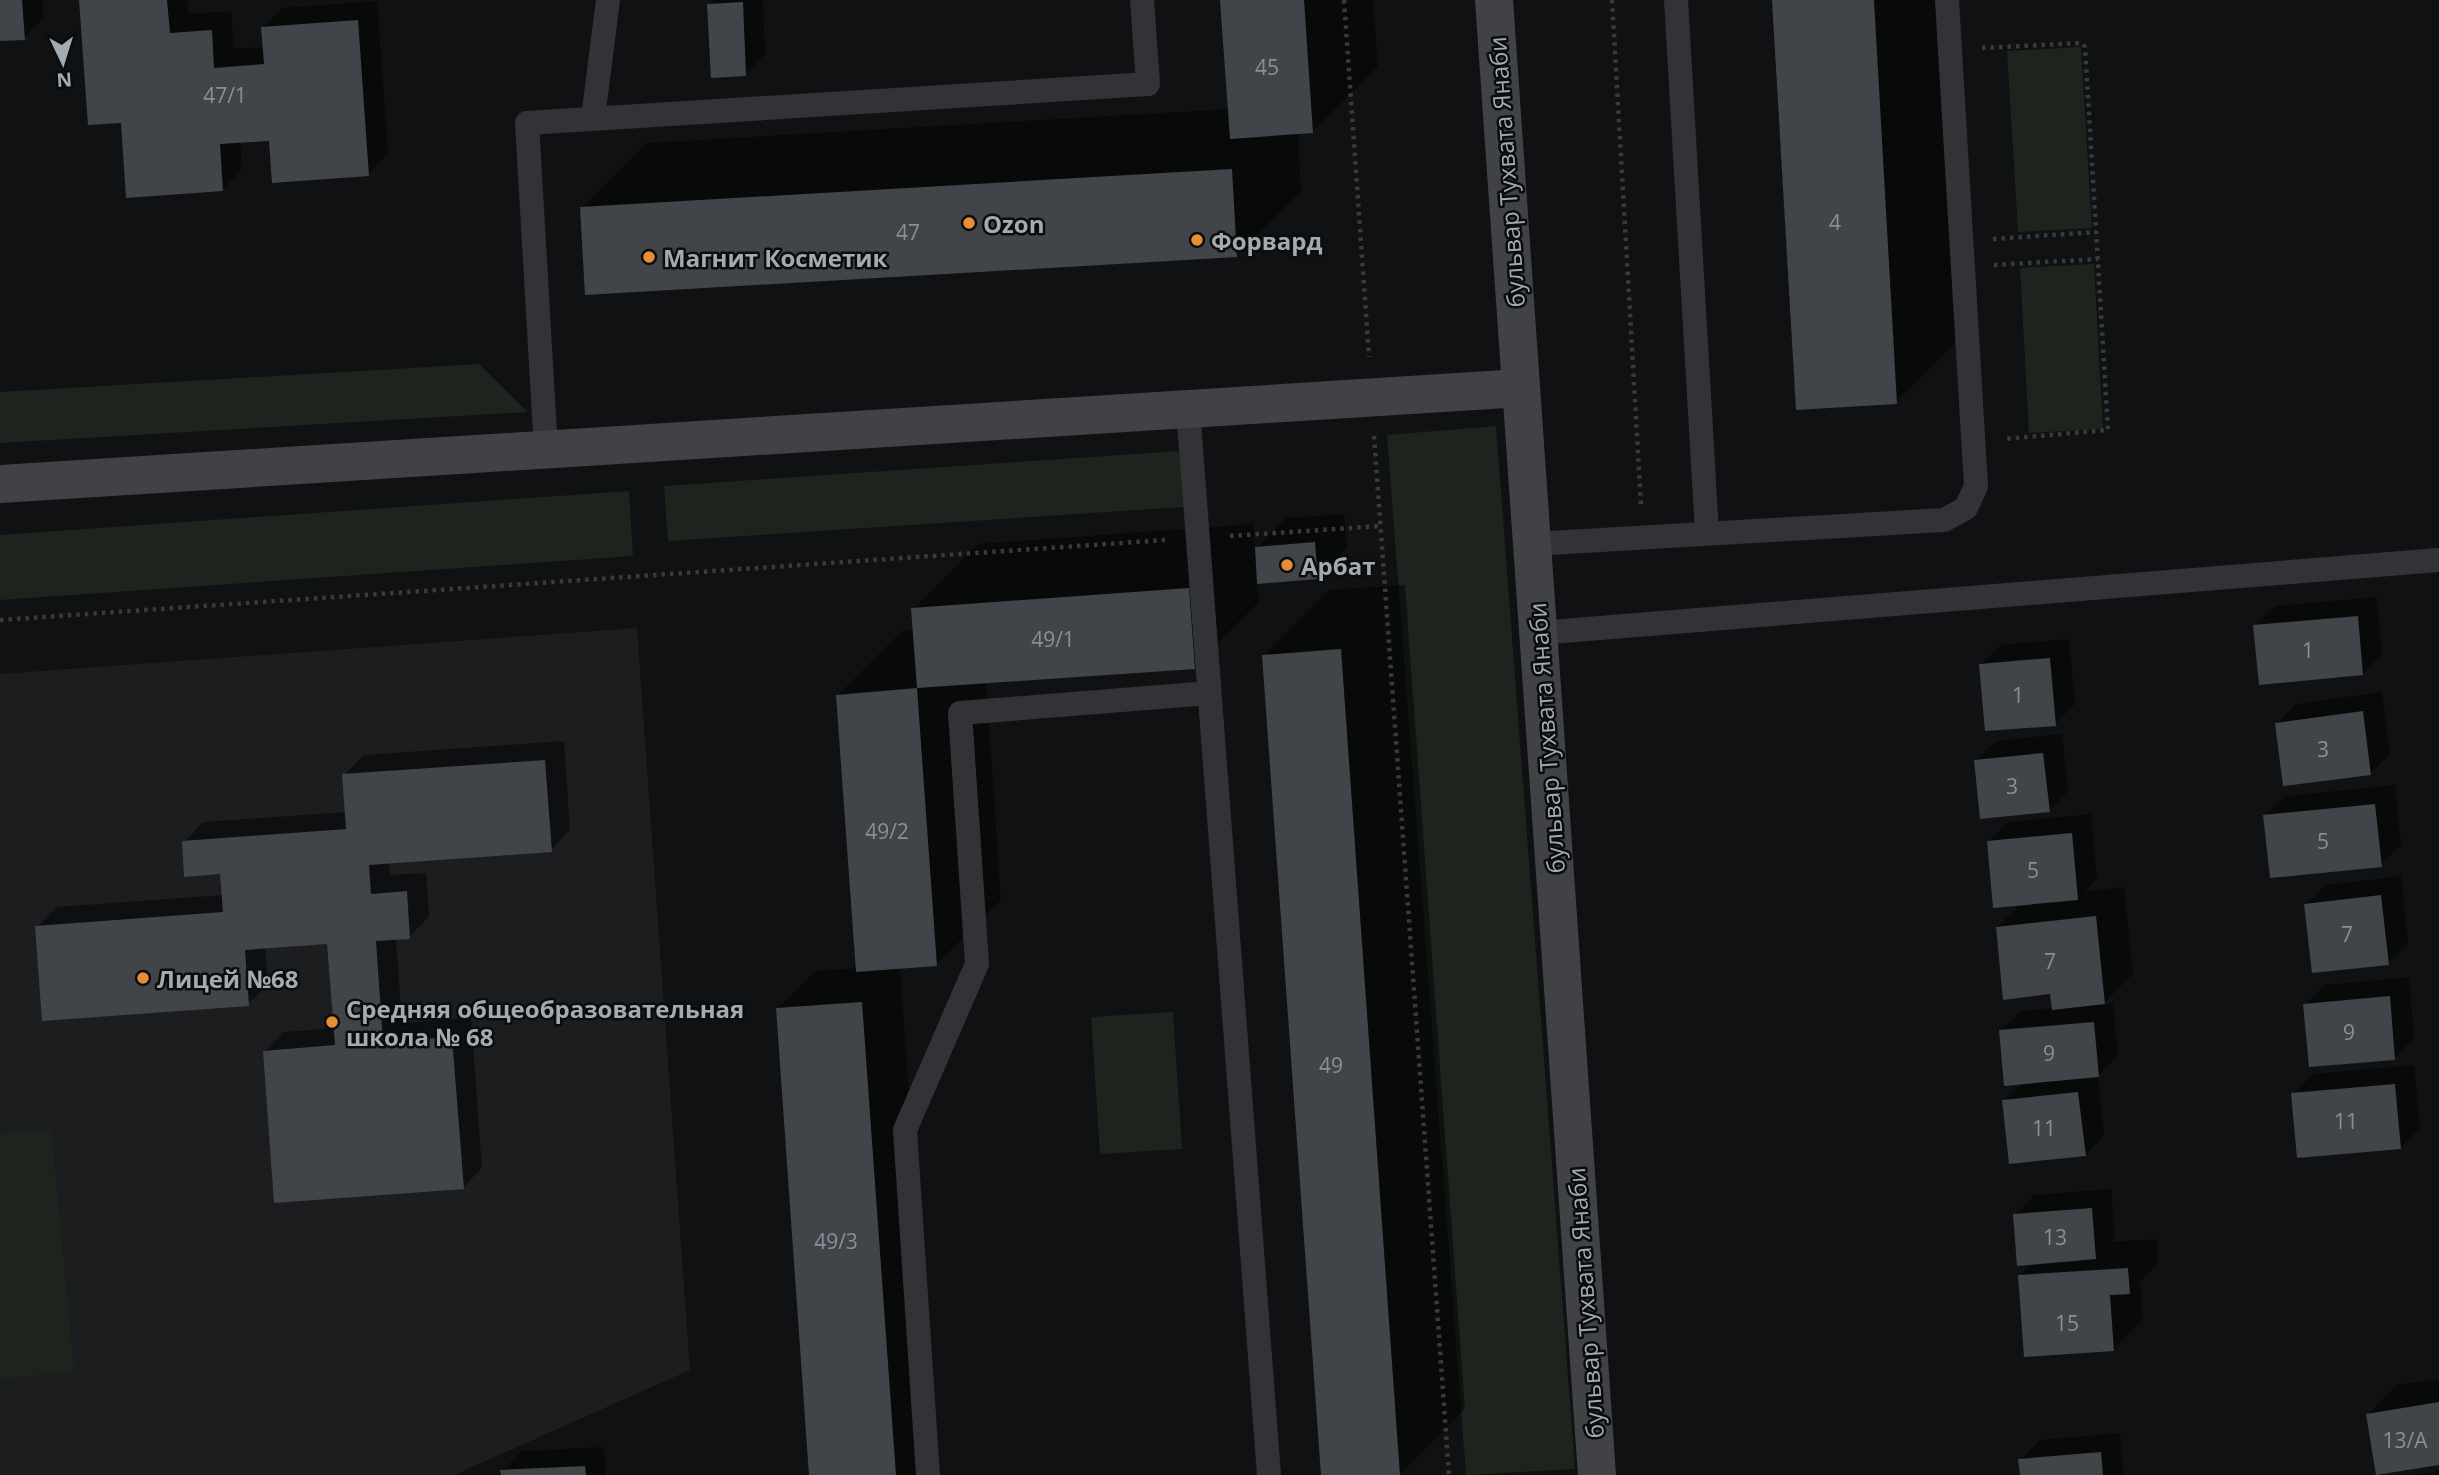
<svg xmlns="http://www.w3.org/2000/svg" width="2439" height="1475" font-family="'Open Sans',sans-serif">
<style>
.built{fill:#1c1d1f}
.green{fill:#1d241d}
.shadow{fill:#0007}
.building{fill:#414448}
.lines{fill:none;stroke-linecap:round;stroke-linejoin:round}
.path{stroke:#383a3d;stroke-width:4.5;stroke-dasharray:3.5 5;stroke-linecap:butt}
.lane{stroke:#323336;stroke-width:24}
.secondary{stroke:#404246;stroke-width:38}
.poi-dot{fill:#e58e35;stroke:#0b0c0d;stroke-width:2.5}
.labels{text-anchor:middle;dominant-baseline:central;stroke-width:5;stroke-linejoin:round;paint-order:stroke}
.number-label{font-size:21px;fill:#8a9098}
.street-label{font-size:24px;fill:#a2aab2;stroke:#0b0c0d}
.poi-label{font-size:24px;font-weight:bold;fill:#a2aab2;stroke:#0b0c0d;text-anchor:start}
</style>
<rect width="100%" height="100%" fill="#101112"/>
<!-- built -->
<polygon class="built" points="637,628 690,1370 454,1475 0,1475 0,674"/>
<!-- green -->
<g class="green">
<polygon points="2081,47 2092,228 2018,232 2007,51"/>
<polygon points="2094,264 2103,429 2029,433 2020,268"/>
<polygon points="479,364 528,412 0,443 0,392"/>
<polygon points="1496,426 1575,1469 1466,1475 1387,435"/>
<polygon points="1180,451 1183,507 668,541 664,486"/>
<polygon points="629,491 633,556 0,600 0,535"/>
<polygon points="1173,1012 1182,1149 1100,1154 1091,1017"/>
<polygon points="51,1129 74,1371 0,1379 0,1134"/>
</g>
<!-- shadow -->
<g class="shadow">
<polygon points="0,0 42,0 44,18 24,38 0,40"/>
<polygon points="80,0 187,0 189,14 231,11 234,49 264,47 263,27 282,8 377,1 388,154 368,174 271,139 240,141 242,169 223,189 123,121"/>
<polygon points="714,0 763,0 765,54 746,74 709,5"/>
<polygon points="1222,0 1373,0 1378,66 1313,131 1298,132 1301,191 1236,256 582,208 647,143 1230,109"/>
<polygon points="1773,0 1950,0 1969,329 1896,402"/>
<polygon points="1344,514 1347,548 1318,578 1257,582 1259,602 1194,667 986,682 1001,900 936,965 900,967 936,1475 811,1475 777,1009 815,971 857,968 838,695 903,630 915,630 913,609 978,544 1253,524 1255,549 1286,518"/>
<polygon points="1405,585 1465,1409 1400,1474 1323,1475 1264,655 1329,590"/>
<polygon points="2377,597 2382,654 2362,674 2255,626 2275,606"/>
<polygon points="2069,639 2075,704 2055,724 1981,665 2001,645"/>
<polygon points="2382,692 2390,753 2371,773 2277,723 2296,704"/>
<polygon points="2062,734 2068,791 2049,811 1976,760 1996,741"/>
<polygon points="564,741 570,830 551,850 389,862 390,875 426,873 429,917 409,937 396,938 402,1023 471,1018 482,1168 463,1188 265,1051 284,1032 335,1028 329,942 265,947 268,985 248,1004 37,927 57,907 223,895 222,872 184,842 203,822 347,812 344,775 364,755"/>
<polygon points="2395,785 2401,845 2381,865 2265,816 2285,796"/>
<polygon points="2091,814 2097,879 2084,892 2124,887 2133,974 2103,1004 2113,1003 2118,1056 2098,1076 2104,1135 2085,1155 2004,1101 2023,1082 2001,1030 2021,1011 2053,1008 2052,992 1997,927 2021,904 1989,841 2009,822"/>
<polygon points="2401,876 2408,943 2388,963 2306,904 2326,885"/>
<polygon points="2409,977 2414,1038 2394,1058 2305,1004 2325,985"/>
<polygon points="2414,1065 2420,1128 2400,1148 2293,1094 2313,1074"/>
<polygon points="2111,1189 2115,1237 2110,1242 2157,1239 2158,1263 2140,1281 2143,1320 2113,1349 2020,1275 2033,1263 2015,1215 2034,1195"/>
<polygon points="2439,1379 2439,1463 2368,1415 2397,1385"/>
<polygon points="2120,1433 2123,1475 2022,1475 2020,1460 2040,1440"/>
<polygon points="604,1447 606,1475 502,1475 502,1471 522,1451"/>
<polygon points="2439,1471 2439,1475 2414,1475"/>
</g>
<!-- building -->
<g class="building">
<polygon points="0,0 22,0 25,40 0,41"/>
<polygon points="79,0 167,0 170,33 212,30 214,68 264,64 261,27 358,20 369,176 272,183 269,141 220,144 223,191 126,198 121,123 88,125"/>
<polygon points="1220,0 1304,0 1313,133 1230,139"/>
<polygon points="1772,0 1874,0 1897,404 1796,410"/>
<polygon points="743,2 746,76 711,78 707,4"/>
<polygon points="1232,169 1237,257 585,295 580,207"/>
<polygon points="1315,542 1318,579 1257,584 1255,547"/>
<polygon points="1189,588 1195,669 917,688 911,608"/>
<polygon points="2358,616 2363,675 2259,685 2253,625"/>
<polygon points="1341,649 1400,1475 1321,1475 1262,655"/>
<polygon points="2050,658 2056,726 1985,731 1979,664"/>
<polygon points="917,688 937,966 856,972 836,695"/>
<polygon points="2363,711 2371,775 2283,786 2275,723"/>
<polygon points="2043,753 2050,812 1980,819 1974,760"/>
<polygon points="545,760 552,852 369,865 371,894 407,891 410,939 376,941 383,1042 452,1037 464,1189 274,1203 263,1051 335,1045 327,944 245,950 249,1006 42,1021 35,926 223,912 220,874 184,877 182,841 346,829 342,774"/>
<polygon points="2375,804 2382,867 2270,878 2263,815"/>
<polygon points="2072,833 2078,900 1993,908 1987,841"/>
<polygon points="2381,895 2389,965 2312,973 2304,904"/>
<polygon points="2096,916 2105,1004 2052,1010 2050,994 2003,1000 1996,927"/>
<polygon points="2390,996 2395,1060 2309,1067 2303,1004"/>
<polygon points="862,1002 896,1475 809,1475 776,1008"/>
<polygon points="2094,1022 2099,1077 2004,1086 1999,1030"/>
<polygon points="2395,1084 2401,1149 2297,1158 2291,1093"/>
<polygon points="2078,1092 2086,1156 2009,1164 2002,1100"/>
<polygon points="2092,1208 2096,1259 2017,1266 2013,1214"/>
<polygon points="2128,1268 2130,1294 2110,1295 2114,1351 2024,1357 2018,1275"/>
<polygon points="2439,1402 2439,1465 2376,1475 2366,1414"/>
<polygon points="2101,1452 2103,1475 2020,1475 2018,1459"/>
<polygon points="585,1466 586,1475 501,1475 500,1470"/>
</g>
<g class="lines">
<!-- path -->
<g class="path">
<polyline points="1344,0 1369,357"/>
<polyline points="1612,0 1641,505"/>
<polyline points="1982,48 2082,43 2085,47 2108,430 2005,439"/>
<polyline points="1993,239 2096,232"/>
<polyline points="1994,265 2098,259"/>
<polyline points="1374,436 1449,1475"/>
<polyline points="1230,536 1381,526"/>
<polyline points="0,620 1165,540"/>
</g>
<!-- lane -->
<g class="lane">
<polyline points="1676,0 1707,533"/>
<polyline points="593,118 608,0"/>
<polyline points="1188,409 1269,1475"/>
<polyline points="546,450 527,123 1148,84 1142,0"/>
<polyline points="1533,544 1944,520 1966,508 1976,486 1947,0"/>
<polyline points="1538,633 2439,560"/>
<polyline points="928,1475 905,1130 977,964 960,713 1209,693"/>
</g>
<!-- secondary -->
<g class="secondary">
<polyline points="1494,0 1597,1475"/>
<polyline points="0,484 1521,388"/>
</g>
</g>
<!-- markers -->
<g class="poi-dot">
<circle cx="969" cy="223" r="7"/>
<circle cx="1197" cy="240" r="7"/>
<circle cx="649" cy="257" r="7"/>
<circle cx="1287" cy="565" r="7"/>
<circle cx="143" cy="978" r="7"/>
<circle cx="332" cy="1022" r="7"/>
</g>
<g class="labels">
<!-- number labels -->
<g class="number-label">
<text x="1267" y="67">45</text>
<text x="225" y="95">47/1</text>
<text x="1835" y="222">4</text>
<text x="908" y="232">47</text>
<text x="1053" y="639">49/1</text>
<text x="2308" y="650">1</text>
<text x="2018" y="695">1</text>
<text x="2323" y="749">3</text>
<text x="2012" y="786">3</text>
<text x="887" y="831">49/2</text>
<text x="2323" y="841">5</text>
<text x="2033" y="870">5</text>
<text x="2347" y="934">7</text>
<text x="2050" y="961">7</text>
<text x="2349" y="1032">9</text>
<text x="2049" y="1053">9</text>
<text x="1331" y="1065">49</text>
<text x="2346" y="1121">11</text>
<text x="2044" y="1128">11</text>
<text x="2055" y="1237">13</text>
<text x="836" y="1241">49/3</text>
<text x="2067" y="1323">15</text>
<text x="2405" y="1440">13/А</text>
</g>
<!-- street labels -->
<g class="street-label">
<text transform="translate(1506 172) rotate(-94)">бульвар Тухвата Янаби</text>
<text transform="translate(1546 738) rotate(-94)">бульвар Тухвата Янаби</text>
<text transform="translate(1585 1303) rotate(-94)">бульвар Тухвата Янаби</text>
</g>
<!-- poi labels -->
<g class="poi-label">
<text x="983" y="223">Ozon</text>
<text x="1211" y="240">Форвард</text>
<text x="663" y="257">Магнит Косметик</text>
<text x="1301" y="565">Арбат</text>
<text x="157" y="978">Лицей №68</text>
<text x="346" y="1008">Средняя общеобразовательная<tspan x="346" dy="28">школа № 68</tspan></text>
</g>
</g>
<!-- north arrow -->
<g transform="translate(63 63) rotate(176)" stroke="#0b0c0d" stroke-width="5" paint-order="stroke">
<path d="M0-5L12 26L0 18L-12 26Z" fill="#a2aab2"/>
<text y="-10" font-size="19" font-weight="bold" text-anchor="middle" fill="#a2aab2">N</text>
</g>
</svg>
